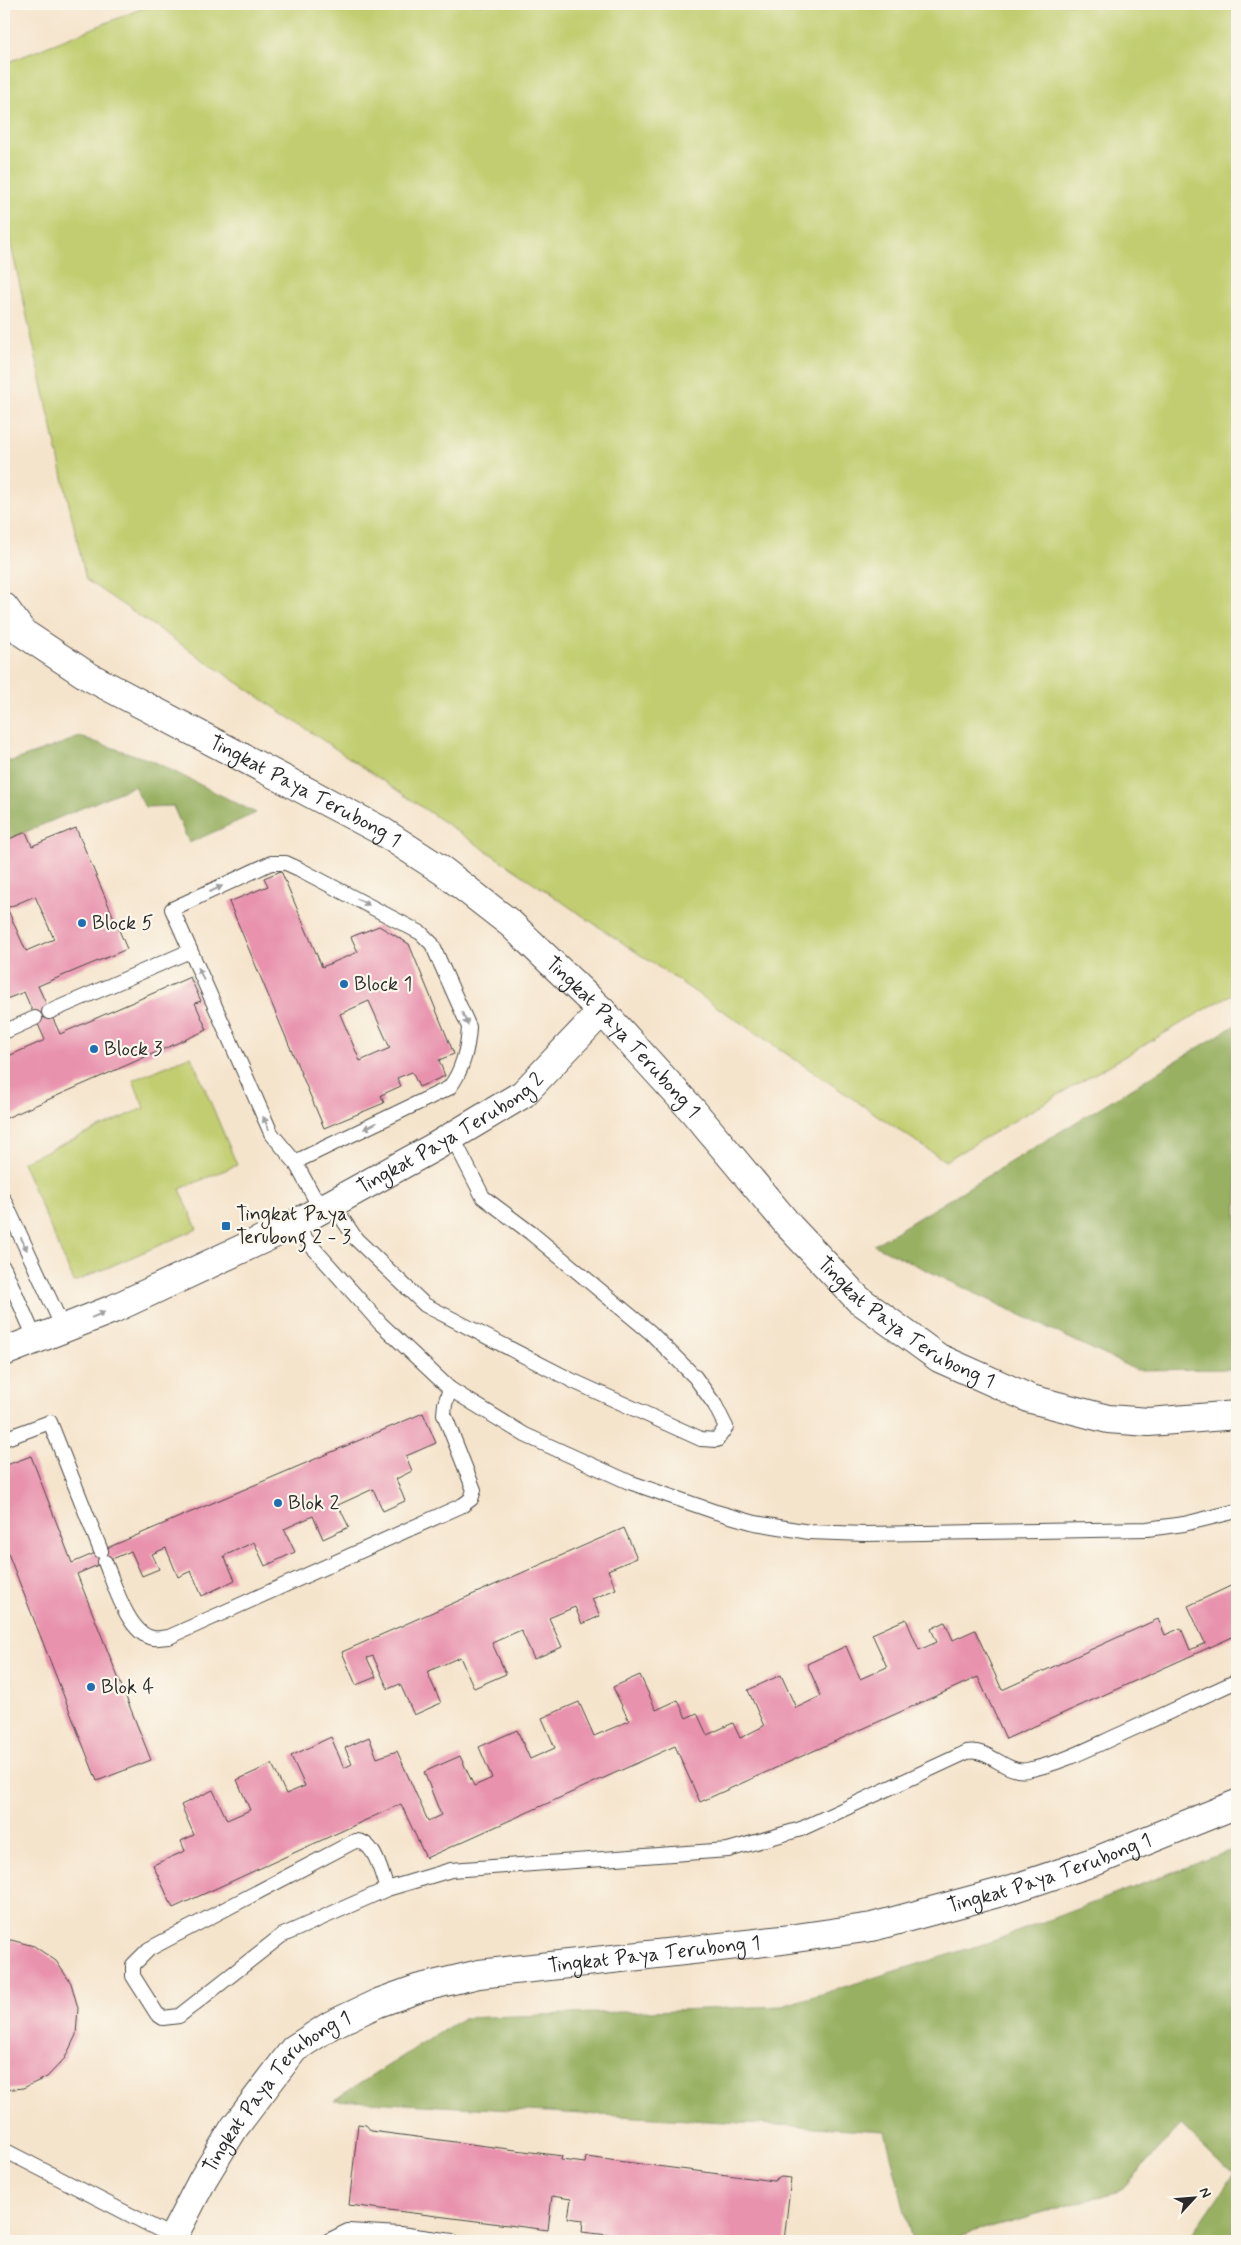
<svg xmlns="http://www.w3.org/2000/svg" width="1241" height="2245" font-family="Mynerve,sans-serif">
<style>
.green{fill:#c1cd6f;stroke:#767c4d}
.forest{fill:#98b062;stroke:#626e46}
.building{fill:#e892ad;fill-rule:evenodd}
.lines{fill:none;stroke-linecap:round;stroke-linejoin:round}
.service-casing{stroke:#494743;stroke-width:16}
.minor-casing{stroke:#494743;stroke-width:30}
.service{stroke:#fff;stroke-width:14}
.minor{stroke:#fff;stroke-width:28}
.oneway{fill:#a0a0a0}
.poi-dot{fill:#1f6fb2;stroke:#fbf7ec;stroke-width:2}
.labels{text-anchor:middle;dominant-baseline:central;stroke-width:4.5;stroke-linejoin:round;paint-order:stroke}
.street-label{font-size:20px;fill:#2b2b2b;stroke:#fbf7ec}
.poi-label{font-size:20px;fill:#2b2b2b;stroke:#fbf7ec;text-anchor:start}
</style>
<rect width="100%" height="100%" fill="#fbf7ec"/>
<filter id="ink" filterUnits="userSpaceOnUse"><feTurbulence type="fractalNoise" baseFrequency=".02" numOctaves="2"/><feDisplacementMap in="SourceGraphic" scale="10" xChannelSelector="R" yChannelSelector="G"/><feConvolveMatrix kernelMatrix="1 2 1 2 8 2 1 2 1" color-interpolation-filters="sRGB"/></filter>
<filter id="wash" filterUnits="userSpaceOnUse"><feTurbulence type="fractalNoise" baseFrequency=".0096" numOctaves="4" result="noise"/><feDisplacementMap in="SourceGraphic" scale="20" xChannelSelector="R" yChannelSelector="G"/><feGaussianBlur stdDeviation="1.12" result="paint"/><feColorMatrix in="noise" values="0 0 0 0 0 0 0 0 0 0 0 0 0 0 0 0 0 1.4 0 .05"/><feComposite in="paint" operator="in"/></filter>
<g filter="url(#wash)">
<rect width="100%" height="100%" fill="#f5e4cc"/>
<!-- green -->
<g class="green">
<polygon points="153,4 1237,4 1237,991 945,1161 86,580 4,214 4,64"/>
<polygon points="191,1056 237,1165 180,1189 197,1229 74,1282 22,1162 144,1108 133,1080"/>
</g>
<!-- forest -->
<g class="forest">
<polygon points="80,737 153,761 256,813 189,843 173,806 145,807 134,786 4,841 4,761 13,761"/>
<polygon points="1237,1024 1237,1369 1136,1370 874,1245"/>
<polygon points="1237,1848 1237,2241 1188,2241 1233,2175 1181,2125 1120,2191 940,2241 912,2241 885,2131 334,2100 463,2018 782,2006 993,1941"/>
</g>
<g id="blocks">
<!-- building -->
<g class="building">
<path d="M76 828 127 949 38 986 60 1034 190 977 201 1001 195 1003 207 1030 4 1119V1058L45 1040 24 992 4 1000V841L26 832 32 846ZM35 896 54 939 26 951 7 908Z"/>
<path d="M281 871 322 967 358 952 351 937 379 926 409 944 454 1054 439 1060 445 1076 419 1087 412 1072 397 1078 401 1086 381 1095 384 1103 324 1128 229 902 268 886 264 878ZM369 1001 390 1048 360 1061 340 1014Z"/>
<polygon points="423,1413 436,1443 406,1456 412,1471 396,1479 405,1501 383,1511 373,1489 338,1505 349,1527 323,1539 313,1516 284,1529 295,1552 265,1566 254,1542 224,1556 235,1580 202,1596 191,1571 178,1577 166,1548 152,1554 159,1569 142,1576 131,1551 77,1574 151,1760 97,1781 4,1543 4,1466 31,1456 72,1563"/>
<polygon points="624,1528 637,1558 608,1570 616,1589 592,1599 600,1616 582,1624 575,1607 549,1618 562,1647 534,1659 521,1630 492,1643 506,1674 474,1688 460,1657 427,1672 441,1703 414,1715 400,1684 388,1689 373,1656 367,1658 376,1677 356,1685 342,1652"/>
<polygon points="1237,1583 1237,1635 1006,1739 978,1677 700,1802 675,1746 426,1858 401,1804 173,1908 153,1865 185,1851 181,1841 194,1835 181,1805 213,1790 227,1820 250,1810 237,1780 272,1764 286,1794 305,1786 291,1756 331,1737 344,1768 352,1764 345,1748 369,1737 377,1758 397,1751 428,1821 441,1815 424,1772 460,1756 474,1786 492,1778 479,1747 517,1730 530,1759 555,1748 542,1718 579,1702 594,1736 629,1721 613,1687 640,1675 656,1710 678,1700 686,1718 697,1713 707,1735 733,1723 740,1738 764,1726 748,1690 781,1675 796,1708 821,1696 807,1664 846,1646 860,1679 887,1667 872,1634 906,1619 919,1650 937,1642 931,1629 945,1622 953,1640 975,1630 1002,1690 1158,1619 1165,1635 1181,1628 1190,1650 1205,1643 1188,1606"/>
<polygon points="4,1940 11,1940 34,1946 56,1961 71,1983 78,2008 76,2035 65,2058 47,2077 23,2088 4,2090"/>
<polygon points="358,2124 366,2125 371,2131 562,2156 561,2160 585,2163 586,2157 774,2181 781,2177 791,2178 784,2241 659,2241 582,2232 583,2220 568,2218 571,2199 552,2196 548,2230 349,2205"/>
</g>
</g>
</g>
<g filter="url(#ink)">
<use href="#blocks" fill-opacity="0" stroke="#494743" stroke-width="1"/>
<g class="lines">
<defs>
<g id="service">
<polyline points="49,1012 190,951"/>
<polyline points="4,1032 35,1018"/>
<path d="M295 1162 449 1088C462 1072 468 1048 469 1027L432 944 421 933 299 869 286 863H271L172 909 271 1133 295 1162 320 1208"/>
<polyline points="4,1200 64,1330"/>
<polyline points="331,1202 356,1239 425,1305 573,1381 701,1439 717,1440 726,1427 715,1405 695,1377 650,1332 531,1233 483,1197 452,1136"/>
<polyline points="293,1225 380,1323 450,1389 525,1435 629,1482 716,1512 755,1523 809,1532 865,1534 1147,1529 1184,1524 1237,1511"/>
<polyline points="4,1268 36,1340"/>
<polyline points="4,1439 50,1422 101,1551"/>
<path d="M105 1562C114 1583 128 1634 153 1638 158 1639 164 1637 169 1637L463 1505 471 1499 474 1490 444 1414 445 1404 450 1389"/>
<path d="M355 1841C375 1840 381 1873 387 1889L281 1936 179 2016 163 2018 157 2014 133 1976V1965L149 1949Z"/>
<path d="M387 1889 451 1870 728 1850 801 1829 967 1752C990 1748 1005 1774 1027 1770 1060 1764 1090 1748 1119 1735 1159 1717 1198 1699 1237 1681"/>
<polyline points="4,2150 173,2237"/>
<polyline points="328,2241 348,2231 400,2234 452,2241"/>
</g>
<g id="minor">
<path id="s1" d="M4 607 23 633 88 676 380 830 443 871 511 924 602 1011 694 1112 790 1227 858 1299 939 1358 1031 1399 1108 1419 1149 1422 1237 1415"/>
<path id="s2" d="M4 1352 113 1309 293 1225 436 1146 523 1094 602 1011"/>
<path id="s3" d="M171 2241 203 2179 234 2128 294 2049 331 2025 378 2003 420 1988 479 1974 782 1940 872 1927 1009 1890 1096 1861 1237 1804"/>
</g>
</defs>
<!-- service casing -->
<use href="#service" class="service-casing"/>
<!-- minor casing -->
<use href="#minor" class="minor-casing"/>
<!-- service -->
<use href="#service" class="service"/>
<!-- minor -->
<use href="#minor" class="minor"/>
</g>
<!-- one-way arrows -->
<defs><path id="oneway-solid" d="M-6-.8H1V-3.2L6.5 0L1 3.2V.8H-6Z" transform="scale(1.25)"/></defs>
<g class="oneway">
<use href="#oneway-solid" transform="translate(216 889) rotate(-25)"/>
<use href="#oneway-solid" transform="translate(363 902) rotate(28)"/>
<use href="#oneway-solid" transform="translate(201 974) rotate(-114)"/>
<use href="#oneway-solid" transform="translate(465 1019) rotate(66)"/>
<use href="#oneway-solid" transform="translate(266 1123) rotate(-114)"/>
<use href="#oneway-solid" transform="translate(370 1126) rotate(154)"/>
<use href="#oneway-solid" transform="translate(24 1244) rotate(65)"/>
<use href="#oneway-solid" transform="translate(98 1315) rotate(-23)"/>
</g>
</g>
<!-- markers -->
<g class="poi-dot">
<circle cx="82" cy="923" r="5"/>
<circle cx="344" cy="984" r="5"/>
<circle cx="94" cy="1049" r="5"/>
<rect x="221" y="1221" width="10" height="10" rx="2.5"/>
<circle cx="278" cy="1503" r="5"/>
<circle cx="91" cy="1687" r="5"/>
</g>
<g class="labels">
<!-- street labels -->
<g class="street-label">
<text stroke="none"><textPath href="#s1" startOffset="356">Tingkat Paya Terubong 1</textPath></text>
<text stroke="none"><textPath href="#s1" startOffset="761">Tingkat Paya Terubong 1</textPath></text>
<text stroke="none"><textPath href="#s2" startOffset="498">Tingkat Paya Terubong 2</textPath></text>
<text stroke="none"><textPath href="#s1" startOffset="1166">Tingkat Paya Terubong 1</textPath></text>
<text stroke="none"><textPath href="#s3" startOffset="1011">Tingkat Paya Terubong 1</textPath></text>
<text stroke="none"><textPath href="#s3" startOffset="606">Tingkat Paya Terubong 1</textPath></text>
<text stroke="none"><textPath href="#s3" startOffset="186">Tingkat Paya Terubong 1</textPath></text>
</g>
<!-- poi labels -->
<g class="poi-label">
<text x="92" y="923">Block 5</text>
<text x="354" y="984">Block 1</text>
<text x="104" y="1049">Block 3</text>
<text x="236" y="1214">Tingkat Paya<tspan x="236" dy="23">Terubong 2 - 3</tspan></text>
<text x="288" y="1503">Blok 2</text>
<text x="101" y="1687">Blok 4</text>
</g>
</g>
<!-- margin -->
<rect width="1241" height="2245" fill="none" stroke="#fbf7ec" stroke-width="20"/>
<!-- north arrow -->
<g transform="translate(1194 2198) rotate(64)" stroke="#fbf7ec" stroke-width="4" paint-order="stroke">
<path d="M0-4L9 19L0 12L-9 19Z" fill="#2b2b2b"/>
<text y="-8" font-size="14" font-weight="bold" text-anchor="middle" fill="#2b2b2b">N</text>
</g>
</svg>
